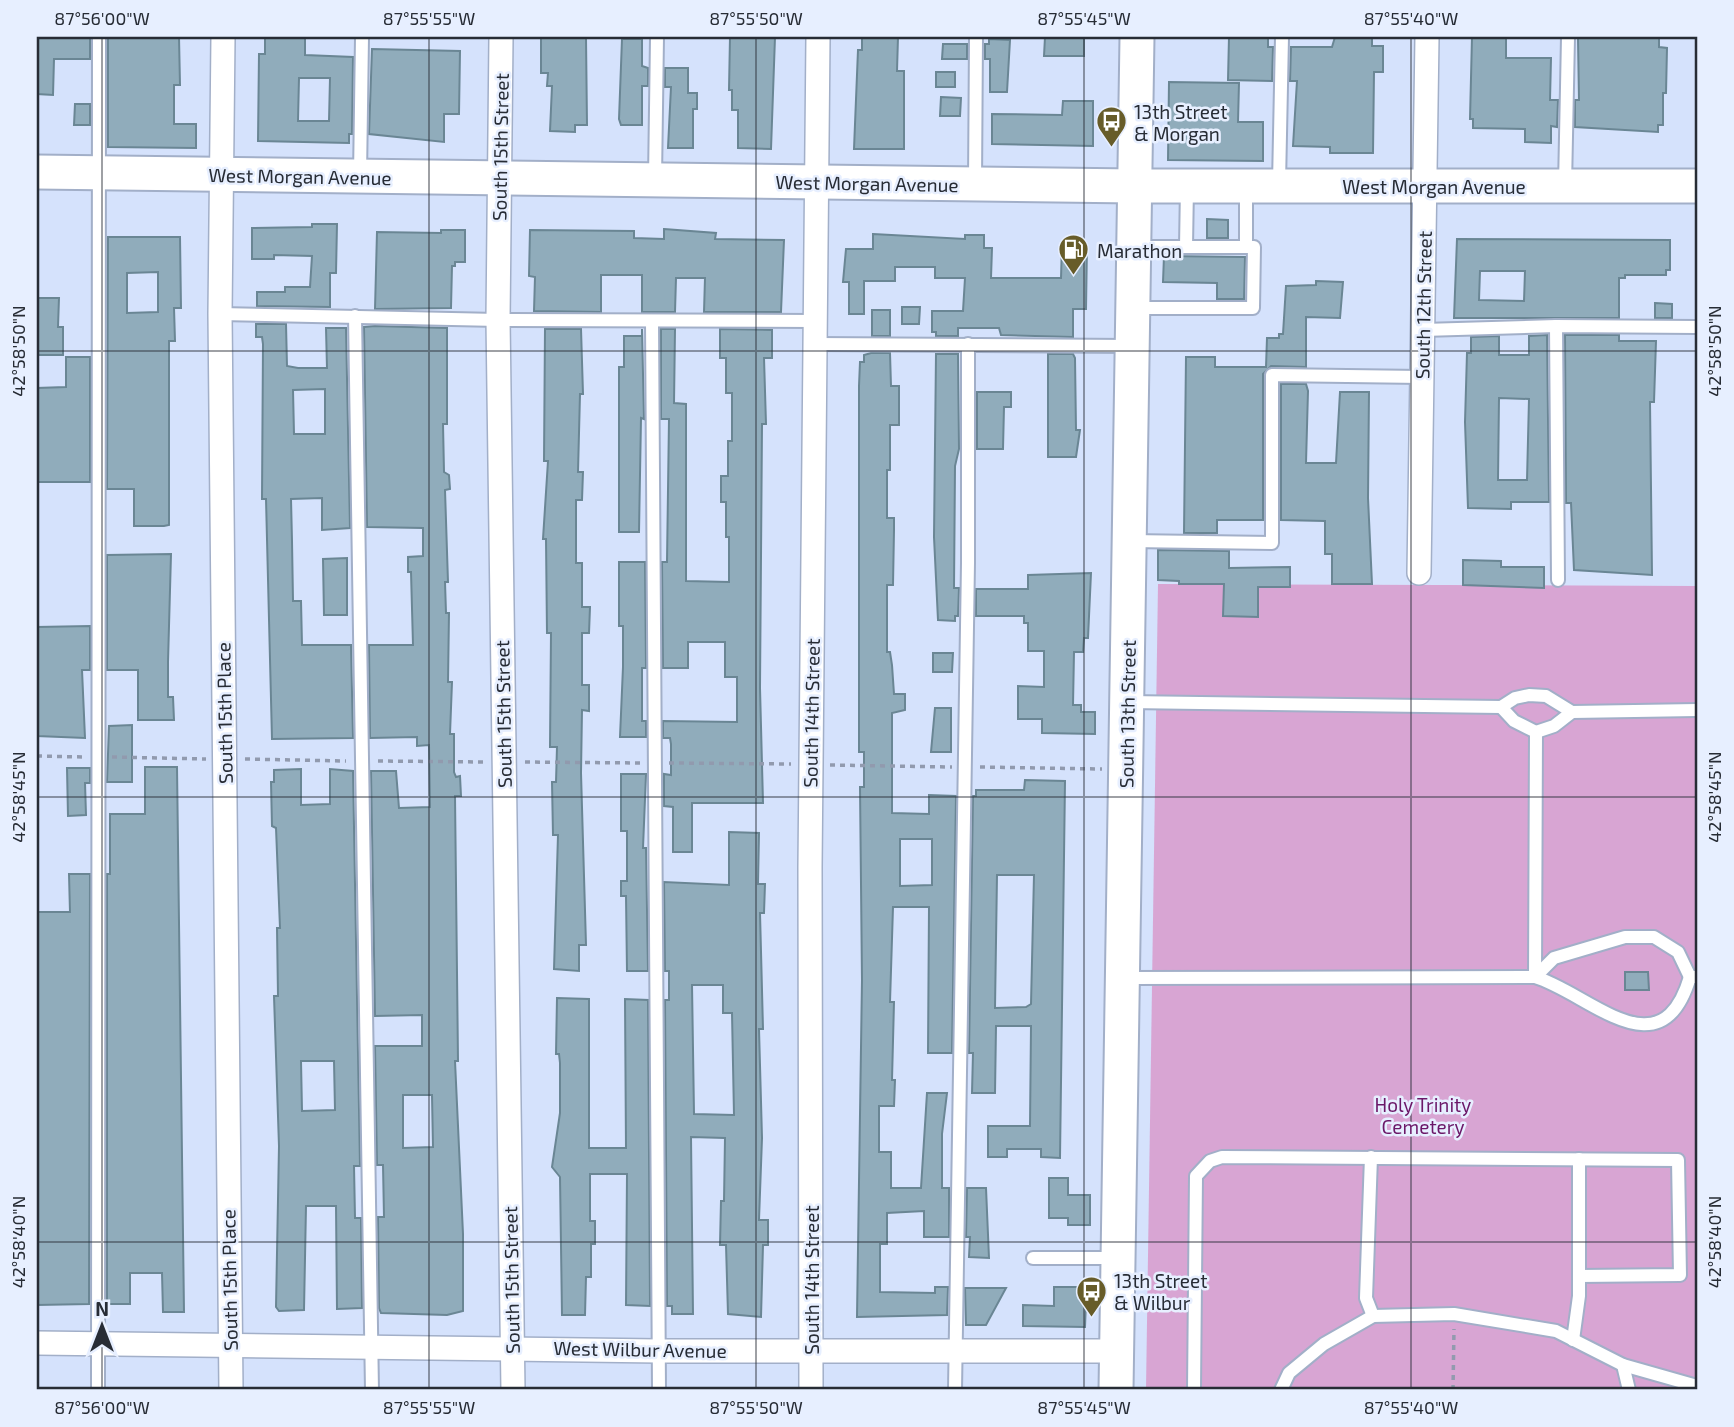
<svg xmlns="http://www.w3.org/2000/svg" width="1734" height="1427" font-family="'Exo 2',sans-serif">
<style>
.green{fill:#d8a5d3}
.building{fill:#90acbb;stroke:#6a8694;stroke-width:2;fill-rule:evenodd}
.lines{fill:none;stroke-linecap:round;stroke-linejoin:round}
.lane-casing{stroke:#a2afc8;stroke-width:16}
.street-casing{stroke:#a2afc8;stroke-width:26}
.secondary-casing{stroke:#a2afc8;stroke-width:37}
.path{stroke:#919aae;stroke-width:3.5;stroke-dasharray:5 5;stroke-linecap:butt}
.lane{stroke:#fff;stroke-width:12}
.street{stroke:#fff;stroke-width:23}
.secondary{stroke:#fff;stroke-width:33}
.ticks{fill:none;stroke:#272c35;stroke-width:2;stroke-opacity:0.45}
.labels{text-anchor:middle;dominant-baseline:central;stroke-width:5;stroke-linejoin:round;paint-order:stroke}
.poi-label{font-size:19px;fill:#272c35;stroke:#e7efff;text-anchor:start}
.street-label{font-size:19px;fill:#272c35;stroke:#e7efff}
.park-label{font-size:19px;fill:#6b1768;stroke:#e7efff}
.neatline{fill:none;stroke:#272c35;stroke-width:2.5}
.ticks-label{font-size:18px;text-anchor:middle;fill:#272c35}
</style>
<rect width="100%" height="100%" fill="#d5e2fc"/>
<!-- green -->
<polygon class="green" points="1158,584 1697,586 1697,1390 1146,1390"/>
<!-- building -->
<g class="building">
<polygon points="112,37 179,37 180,85 174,85 174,124 196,124 196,148 108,147 108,38"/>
<path d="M265 37H305V55L353 57 352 134H349V143L258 141 259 54H265ZM299 78H330L329 121H298Z"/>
<polygon points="730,37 775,37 771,149 738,148 738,110 732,110 732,90 729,90"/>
<polygon points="862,37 898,37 897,71 904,71 904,149 854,149 858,50 862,50"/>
<polygon points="1045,37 1084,37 1084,56 1044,56"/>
<polygon points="1229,37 1268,37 1268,47 1273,47 1272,81 1228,80"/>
<polygon points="1335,37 1372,37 1372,46 1383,46 1383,72 1374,72 1373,153 1330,153 1330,147 1293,146 1297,81 1290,81 1291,47 1332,47"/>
<polygon points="1472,37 1506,37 1506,58 1551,58 1550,100 1558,100 1557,127 1551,126 1551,143 1525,142 1525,129 1473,128 1473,119 1470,119"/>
<polygon points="1620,37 1659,37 1659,47 1667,48 1666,93 1663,93 1663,125 1658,125 1658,132 1575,127 1575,100 1579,100 1578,38"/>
<polygon points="37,38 90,38 90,59 54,59 53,95 37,94"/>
<polygon points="541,38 586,38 587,125 575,125 575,132 550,131 552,86 547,86 548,73 541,73"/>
<polygon points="622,39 642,39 642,66 648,68 648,86 642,86 642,125 621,125 619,119"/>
<polygon points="989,39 1010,40 1007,92 990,92 990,59 985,59 985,44 989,44"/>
<polygon points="943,44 967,44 967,59 942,59"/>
<polygon points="372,49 460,51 459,114 444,114 444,142 369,134"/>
<polygon points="665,68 688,68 688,93 697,93 697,109 693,109 693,148 668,148 671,87 665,87"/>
<rect x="936" y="72" width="19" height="15"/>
<polygon points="1169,82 1239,83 1238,122 1263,122 1263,161 1168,160"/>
<polygon points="941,97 961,98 960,116 940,116"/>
<polygon points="1063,101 1093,101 1093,146 992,144 992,114 1062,115"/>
<polygon points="75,104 90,104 90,125 74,125"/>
<polygon points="1207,219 1228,220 1228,238 1207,238"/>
<polygon points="312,224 337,224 336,273 330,273 330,307 257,306 257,292 285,292 285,287 310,287 312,256 274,255 274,259 252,259 252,228 312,227"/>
<polygon points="664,229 716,233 715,239 784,240 781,312 704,312 705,278 676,278 675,312 642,312 642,275 601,275 601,312 534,311 535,277 529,276 530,230 634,231 634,238 664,239"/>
<polygon points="441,230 465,230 465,262 455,262 455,266 452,266 451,308 375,309 377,232 441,233"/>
<polygon points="873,234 965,239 965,235 984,235 984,248 992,248 991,278 1061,278 1062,244 1087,244 1086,309 1073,309 1073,337 1001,335 999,328 958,328 958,336 936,336 936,332 932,332 932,311 963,311 965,278 935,278 935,267 895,267 895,281 864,281 864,314 849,314 849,282 843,282 846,249 873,249"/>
<path d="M108 237H180L181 308H174L175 341H169V525L164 526H134V489H107ZM158 272V312L127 313V273Z"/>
<path d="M1457 239 1670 240V270H1666V275H1625V278H1619V318H1454ZM1480 271H1525L1524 301 1479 300Z"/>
<polygon points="1164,256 1245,257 1244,299 1217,299 1217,283 1163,282"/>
<polygon points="1316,281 1343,282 1340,318 1306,317 1306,367 1271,366 1263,374 1263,520 1217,520 1217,533 1184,533 1186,357 1215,357 1215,367 1266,367 1267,338 1279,338 1279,334 1283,334 1286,286 1316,285"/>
<polygon points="37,298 59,298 58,327 63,327 63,355 37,355"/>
<polygon points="1655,303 1672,304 1672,318 1655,318"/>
<polygon points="902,307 920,307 919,324 902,324"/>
<rect x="872" y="310" width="18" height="26"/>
<path d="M256 324H286L287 366 298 368H327L326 328H346L350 528 322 530V498L291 499 292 541 293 601H301L302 645H351L353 738 272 739 266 499H262L263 344 262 337H256ZM325 389V434H294L293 390Z"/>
<path d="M375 326 447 328V424H443L444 472 449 475 450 489 445 490 448 582H445L446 613H449L448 682H452L450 734H454V772L456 777 460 776 461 796H455L458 1061H455L463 1234V1311L447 1315 381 1313 379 1308 378 1217H384L383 1165H377L375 1046H422V1015L375 1016 371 771H396L399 808 430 807 429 745 417 746V737L370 738 369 645H413L411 572H408V557L423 556V528L367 527 364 327ZM403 1095H432L433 1147 403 1148Z"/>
<polygon points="545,329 581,329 583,394 580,394 578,472 583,472 582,500 576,500 576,563 582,563 582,607 590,607 589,633 582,633 582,685 589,685 589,711 582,710 581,773 586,945 579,945 579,971 554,969 558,835 553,835 552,782 556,782 557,747 550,747 551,633 547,633 546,539 543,539 548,461 544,461"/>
<polygon points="642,329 644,419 641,418 639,532 619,532 619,367 624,367 624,336 642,336"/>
<polygon points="661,329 675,329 674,403 686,404 686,581 729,582 729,537 726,537 726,502 721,502 721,476 728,476 728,441 732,441 732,393 726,393 726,358 720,358 720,329 772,330 772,358 764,358 766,424 762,424 760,688 763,803 692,803 692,852 673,852 673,807 664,806 664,774 671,775 671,744 670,738 663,738 663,721 737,722 737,677 725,677 725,642 688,642 688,668 663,668 662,562 667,562 669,419 661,419"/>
<path d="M1547 335 1549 502H1511V509L1468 508 1465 422 1467 353H1471V337L1499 336V355H1529V336ZM1499 398 1529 399 1527 480H1498Z"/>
<polygon points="1565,335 1619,335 1619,341 1656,341 1654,402 1650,402 1652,575 1574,570 1571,503 1566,503"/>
<path d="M871 353H890L891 386H899V425H890V470H887V518H894V530L893 585H887V652H890L892 665 894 694H905V710L892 713V813L929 814V795L956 796 952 1053H928L929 907H893L890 1002H894L892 1080H895L894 1106H879V1152H891V1188H921L927 1093H947L942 1134V1188H949V1237H924V1211L887 1213V1244H880V1292L935 1293V1287H948L947 1315 857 1317 862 980 860 787H864V752H859V386L860 362H864V355ZM900 839H932V885L900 886Z"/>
<polygon points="936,354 958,354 959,449 955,466 954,588 959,588 958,616 955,616 955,621 938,620 934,537"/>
<polygon points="1048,354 1073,354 1075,358 1076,430 1080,430 1076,457 1048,457"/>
<polygon points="66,357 90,357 90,482 37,482 37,388 66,387"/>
<polygon points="1281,384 1306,384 1308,391 1306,463 1336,463 1340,392 1369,392 1368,498 1372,584 1332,584 1332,554 1325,554 1325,521 1281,520"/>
<polygon points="977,392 1011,392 1011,407 1004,407 1003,449 977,449"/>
<polygon points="1158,550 1229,551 1229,568 1290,567 1290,587 1258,587 1258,617 1223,616 1224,584 1179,584 1179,581 1158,580"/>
<polygon points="171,554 168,662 168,697 173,697 174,720 138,720 138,670 107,670 107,555"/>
<polygon points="347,558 347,615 324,615 323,559"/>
<polygon points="1463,560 1501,561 1501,567 1544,567 1544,588 1463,585"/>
<polygon points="619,562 645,562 646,668 642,668 642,721 646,721 646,737 620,737 623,667 623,626 619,626"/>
<polygon points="1091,573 1088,638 1084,638 1083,652 1074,652 1073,705 1081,705 1081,712 1095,712 1095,734 1042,733 1042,719 1018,719 1018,686 1044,687 1044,651 1028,651 1028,623 1024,623 1024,616 976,616 976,589 1028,589 1028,575"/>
<polygon points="90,626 90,670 82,670 85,738 37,736 37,627"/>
<polygon points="933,653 953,653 952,672 933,672"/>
<polygon points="935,708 951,708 951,752 931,752"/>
<polygon points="132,725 132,782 107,782 109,726"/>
<polygon points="145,767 177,767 184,1312 163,1312 162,1273 130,1273 130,1304 107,1304 107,874 110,874 110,814 145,814"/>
<polygon points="67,768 90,768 90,783 85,783 86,815 68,816"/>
<path d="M301 769V805L330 804V769L353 771 360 1166H354L355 1218H361L362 1308 337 1309 336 1206H306L304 1310 279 1311 276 1307 279 1146 274 996H278L277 928H280L276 828 272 826 271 782H274V770ZM301 1061H334L335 1110 302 1111Z"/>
<polygon points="621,774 646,774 643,848 646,848 648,971 627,971 626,896 621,896 621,881 627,881 627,831 621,831"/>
<path d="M1025 780 1065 781 1060 1158 1041 1157V1149H1007V1157H988V1126H1030L1031 1026H996L995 1093H972L973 1053H969L973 796H976V790H1024ZM997 875H1034L1031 1004 1026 1007 995 1008Z"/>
<path d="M729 832 759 833 758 884H765L764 913H760L763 1029H759L762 1138 759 1220H768V1245H763L761 1317 728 1314 726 1245H720L721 1201H724L725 1138 691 1137 693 1314H672V1306H667L665 1000H669V971H665L664 882 729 885ZM692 985H723V1013H732L734 1115 694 1114Z"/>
<polygon points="69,874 90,874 89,1304 37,1305 37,912 70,912"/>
<polygon points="1625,972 1648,972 1649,990 1625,990"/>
<polygon points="557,998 589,999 589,1148 626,1148 625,999 648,1000 650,1306 626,1305 627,1174 590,1174 590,1221 595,1221 595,1244 591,1244 591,1277 586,1277 585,1315 562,1315 560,1177 552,1167 560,1113 560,1063 559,1054 556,1054"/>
<polygon points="1049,1178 1068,1178 1068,1195 1090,1195 1090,1225 1068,1225 1068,1218 1049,1218"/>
<polygon points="967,1188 986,1188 989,1258 969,1257 970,1237 966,1237"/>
<polygon points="1054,1287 1081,1287 1081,1301 1086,1301 1085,1327 1023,1326 1023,1305 1054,1306"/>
<polygon points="965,1288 1006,1288 986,1325 966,1325"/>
</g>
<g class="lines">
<defs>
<g id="lane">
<polyline points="360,176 362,37"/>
<polyline points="655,179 657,37"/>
<polyline points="975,183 976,37"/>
<polyline points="1279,183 1282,37"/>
<polyline points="1246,186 1246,247"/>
<polyline points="1565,186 1568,37"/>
<polyline points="1134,247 1254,247 1253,308 1135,308"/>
<polyline points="1186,247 1187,186"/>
<polyline points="220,314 498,320 815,321"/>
<polyline points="355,316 372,1390"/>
<polyline points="652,321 659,1390"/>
<polyline points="1556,326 1558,580"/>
<polyline points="1423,330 1556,326 1697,327"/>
<polyline points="815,344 1130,346"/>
<polyline points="1130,541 1272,543 1272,375 1422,377"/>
<polyline points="1128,702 1501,707 1515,698 1529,695 1546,696 1572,712 1697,710"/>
<polyline points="1501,707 1514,721 1536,732 1554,726 1572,712"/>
<polyline points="1535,977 1536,732"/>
<polyline points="1535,977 1554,958 1625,937 1654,937 1678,952 1690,977 1697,977"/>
<path d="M1124 978 1535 977C1589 993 1661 1075 1690 977"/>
<polyline points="1371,1157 1366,1298 1373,1316"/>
<polyline points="1033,1258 1118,1258"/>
<polyline points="1573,1340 1579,1296 1579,1159"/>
<polyline points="1623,1365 1629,1390"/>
<polyline points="98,1390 99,37"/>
<polyline points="955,1390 968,563 968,344"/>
<polyline points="1194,1390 1196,1176 1210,1161 1222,1157 1678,1160 1680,1275 1579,1276"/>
<polyline points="1281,1390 1289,1373 1324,1344 1373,1316 1454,1314 1556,1331 1623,1365 1697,1386"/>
</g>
<g id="street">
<polyline points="223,37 220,314 231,1390"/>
<polyline points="501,37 498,320 513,1390"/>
<polyline points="1419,573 1427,37"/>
<polyline points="37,1343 659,1351 1117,1351"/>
<polyline points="811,1390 810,867 818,37"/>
</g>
<g id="secondary">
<polyline points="37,172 1134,186 1697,186"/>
<polyline points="1116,1390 1137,37"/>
</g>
</defs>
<!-- lane casing -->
<use href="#lane" class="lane-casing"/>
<!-- street casing -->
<use href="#street" class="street-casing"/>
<!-- secondary casing -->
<use href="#secondary" class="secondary-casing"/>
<!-- path -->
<g class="path">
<polyline points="37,756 84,757"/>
<polyline points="112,757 206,759"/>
<polyline points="245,759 346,761"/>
<polyline points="378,761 486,762"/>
<polyline points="525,762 640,763"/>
<polyline points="669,763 791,764"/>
<polyline points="830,765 952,767"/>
<polyline points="980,767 1102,769"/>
<polyline points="1453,1390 1454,1329"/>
</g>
<!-- lane -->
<use href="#lane" class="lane"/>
<!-- street -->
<use href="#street" class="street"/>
<!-- secondary -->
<use href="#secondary" class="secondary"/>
</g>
<!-- ticks -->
<path class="ticks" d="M102 37V1390M429 37V1390M756 37V1390M1084 37V1390M1411 37V1390M37 351H1697M37 797H1697M37 1242H1697"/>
<!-- icons -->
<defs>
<symbol id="bus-pin" viewBox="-11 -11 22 30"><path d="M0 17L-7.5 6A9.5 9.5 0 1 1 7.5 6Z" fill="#675c29" stroke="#e7efff"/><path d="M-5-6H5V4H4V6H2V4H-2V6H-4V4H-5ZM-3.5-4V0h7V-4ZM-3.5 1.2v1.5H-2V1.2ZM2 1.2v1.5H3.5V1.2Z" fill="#fff"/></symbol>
<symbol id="fuel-pin" viewBox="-11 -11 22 30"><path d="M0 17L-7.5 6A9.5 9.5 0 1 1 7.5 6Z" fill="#675c29" stroke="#e7efff"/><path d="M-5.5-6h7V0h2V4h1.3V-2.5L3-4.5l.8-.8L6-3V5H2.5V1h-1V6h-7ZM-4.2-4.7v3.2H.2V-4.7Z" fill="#fff"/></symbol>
</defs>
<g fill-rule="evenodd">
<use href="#bus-pin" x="1094" y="104" width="35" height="47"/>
<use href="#fuel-pin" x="1056" y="232" width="35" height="47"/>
<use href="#bus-pin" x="1074" y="1274" width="35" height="47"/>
</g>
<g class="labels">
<!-- poi labels -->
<g class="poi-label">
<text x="1134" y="111">13th Street<tspan x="1134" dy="22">&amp; Morgan</tspan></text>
<text x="1097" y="250">Marathon</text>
<text x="1114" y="1280">13th Street<tspan x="1114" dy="22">&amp; Wilbur</tspan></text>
</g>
<!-- street labels -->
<g class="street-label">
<text transform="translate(500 147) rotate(-89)">South 15th Street</text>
<text transform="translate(300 176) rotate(1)">West Morgan Avenue</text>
<text transform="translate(867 183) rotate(1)">West Morgan Avenue</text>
<text x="1434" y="186">West Morgan Avenue</text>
<text transform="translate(1423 305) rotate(-89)">South 12th Street</text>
<text transform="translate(224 713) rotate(-91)">South 15th Place</text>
<text transform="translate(811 713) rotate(-89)">South 14th Street</text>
<text transform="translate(503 714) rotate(-91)">South 15th Street</text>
<text transform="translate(1127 714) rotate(-89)">South 13th Street</text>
<text transform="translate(229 1280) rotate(-91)">South 15th Place</text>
<text transform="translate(511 1280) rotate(-91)">South 15th Street</text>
<text transform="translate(811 1280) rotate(-90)">South 14th Street</text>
<text transform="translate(640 1349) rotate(1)">West Wilbur Avenue</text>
</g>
<!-- park labels -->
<g class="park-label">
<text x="1423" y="1104">Holy Trinity<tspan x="1423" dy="22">Cemetery</tspan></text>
</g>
</g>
<!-- border -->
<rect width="1734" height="1427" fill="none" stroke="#e7efff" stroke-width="77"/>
<!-- north arrow -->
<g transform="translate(102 1326)" stroke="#e7efff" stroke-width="5" paint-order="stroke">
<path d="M0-5L12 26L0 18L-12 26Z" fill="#272c35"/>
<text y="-10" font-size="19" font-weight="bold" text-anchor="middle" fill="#272c35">N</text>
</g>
<rect x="38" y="38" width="1658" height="1350" class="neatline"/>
<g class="ticks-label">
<text x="102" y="25">87°56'00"W</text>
<text x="429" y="25">87°55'55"W</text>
<text x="756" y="25">87°55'50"W</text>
<text x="1084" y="25">87°55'45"W</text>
<text x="1411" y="25">87°55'40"W</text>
<text transform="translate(19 351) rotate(-90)" y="6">42°58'50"N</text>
<text transform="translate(1715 351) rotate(-90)" y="6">42°58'50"N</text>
<text transform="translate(19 797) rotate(-90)" y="6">42°58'45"N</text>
<text transform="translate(1715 797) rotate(-90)" y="6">42°58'45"N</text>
<text transform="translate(19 1242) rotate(-90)" y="6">42°58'40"N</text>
<text transform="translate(1715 1242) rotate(-90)" y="6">42°58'40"N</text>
<text x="102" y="1414">87°56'00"W</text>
<text x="429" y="1414">87°55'55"W</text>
<text x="756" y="1414">87°55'50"W</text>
<text x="1084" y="1414">87°55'45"W</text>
<text x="1411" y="1414">87°55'40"W</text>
</g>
</svg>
